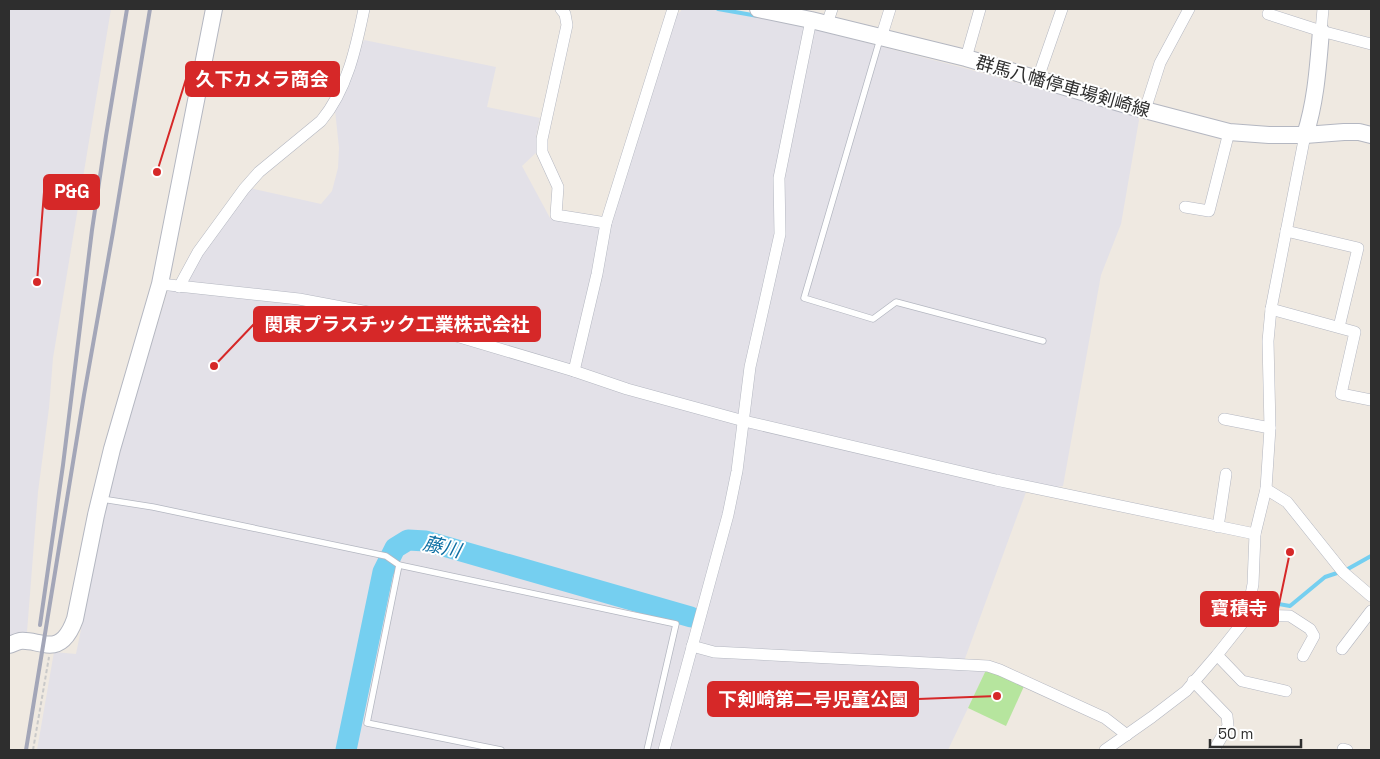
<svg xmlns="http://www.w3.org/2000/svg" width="1380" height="759" font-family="'Space Grotesk','Noto Sans JP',sans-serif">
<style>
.industrial{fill:#e3e1e8}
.green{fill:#b6e59e}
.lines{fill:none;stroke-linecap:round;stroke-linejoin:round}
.stream{stroke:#75cff0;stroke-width:4}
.river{stroke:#75cff0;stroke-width:21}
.lane-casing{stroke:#b4b7c1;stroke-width:7}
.street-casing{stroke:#b4b7c1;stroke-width:12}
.secondary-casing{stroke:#b4b7c1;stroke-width:18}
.path{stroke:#c9c9c9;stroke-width:2;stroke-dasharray:4 2.5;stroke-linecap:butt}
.lane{stroke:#fff;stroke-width:5.5}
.street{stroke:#fff;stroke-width:11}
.secondary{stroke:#fff;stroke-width:16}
.rail{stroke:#a3a6b8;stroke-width:4}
.labels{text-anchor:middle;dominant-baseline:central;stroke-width:4;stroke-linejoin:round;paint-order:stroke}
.street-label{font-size:18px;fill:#2e2e2e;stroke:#fff}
.water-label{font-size:19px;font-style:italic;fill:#0d6fa3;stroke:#fff}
.leader{fill:none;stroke:#d62828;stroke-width:2}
.callout-dot{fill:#d62828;stroke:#fff;stroke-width:2}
.callout{fill:#d62828;stroke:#d62828;stroke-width:2}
.callout-label{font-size:19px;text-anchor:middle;font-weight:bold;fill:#fff}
</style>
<rect width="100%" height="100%" fill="#efe9e1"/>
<!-- industrial -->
<g class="industrial">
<polygon points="9,9 111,9 53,358 49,408 38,492 27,632 20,632 9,637"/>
<polygon points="681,9 710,9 798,25 964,68 1137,116 1139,120 1121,224 1101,275 1063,486 1026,492 963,664 988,666 948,750 37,750 54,652 76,654 114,467 168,290 192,269 250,188 321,204 332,191 338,168 339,148 335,110 364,40 496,67 487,107 540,118 536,136 539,150 522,166 550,218 601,227 672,19 681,11"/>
</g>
<!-- green -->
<polygon class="green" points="986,670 1025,684 1006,726 968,708"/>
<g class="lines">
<!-- stream -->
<g class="stream">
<polyline points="718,9 758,16"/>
<polyline points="1256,600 1290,606 1325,577 1346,570 1371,556"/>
</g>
<!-- river -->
<polyline class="river" points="346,750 383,572 395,548 408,540 426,541 691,617"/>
<defs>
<g id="lane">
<polyline points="880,39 804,298 873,319 896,302 1043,341"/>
<polyline points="102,499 153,507 386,556 399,565 676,624 647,750"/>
<polyline points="399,565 367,723 501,750"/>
</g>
<g id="street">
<polyline points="561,9 565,14 567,25 542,139 542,152 558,187 556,215 606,223"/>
<polyline points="1268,14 1321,31 1371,44"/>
<polyline points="827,24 832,9"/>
<polyline points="1321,31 1323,9"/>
<polyline points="881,38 890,9"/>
<polyline points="966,58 980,9"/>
<polyline points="1038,78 1062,9"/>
<polyline points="1145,110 1160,63 1189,9"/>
<polyline points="1185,207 1209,211 1229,132"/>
<polyline points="1286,231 1358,248 1339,327"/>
<polyline points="160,284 299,299 389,316 574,371 627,389 744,421 996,480 1255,534"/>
<path d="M179 287 198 252 244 189 259 172 321 121C347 90 356 48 364 9"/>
<polyline points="1271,309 1355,332 1341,394 1371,400"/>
<polyline points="574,371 597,274 606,223 673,9"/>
<polyline points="1224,419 1270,428"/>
<polyline points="1266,489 1287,502 1343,572 1371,596"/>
<polyline points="1218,527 1226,474"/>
<polyline points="1246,615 1290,616 1310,629 1314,636 1303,656"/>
<polyline points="692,646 714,652 988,666 1000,670 1105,718 1127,735"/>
<polyline points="1342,649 1371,611"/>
<polyline points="1217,655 1242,681 1286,691"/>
<polyline points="1193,681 1227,716 1228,726 1214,750"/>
<polyline points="1343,749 1347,750"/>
<polyline points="664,750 728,515 737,471 750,367 780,234 779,178 811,20"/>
<polyline points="1105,750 1152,717 1186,691 1217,655 1244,621 1249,605 1253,584 1255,534 1266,489 1270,428 1268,341 1271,309 1305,135"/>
</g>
<g id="secondary">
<polyline points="758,9 811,20 966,58 1137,108 1229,132 1269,135 1305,135 1344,132 1359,132 1371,135"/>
<path d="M1305 135C1316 101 1318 66 1321 31"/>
<path d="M9 645C12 644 16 642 20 641 28 640 36 643 44 644 62 648 70 633 75 619L96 515 112 449 160 284 214 9"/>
</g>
</defs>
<!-- lane casing -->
<use href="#lane" class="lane-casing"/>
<!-- street casing -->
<use href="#street" class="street-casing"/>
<!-- secondary casing -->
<use href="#secondary" class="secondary-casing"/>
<!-- path -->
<polyline class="path" points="33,750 49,657"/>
<!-- lane -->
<use href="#lane" class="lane"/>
<!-- street -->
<use href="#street" class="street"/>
<!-- secondary -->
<use href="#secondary" class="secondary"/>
<!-- rail -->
<g class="rail">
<polyline points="40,625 63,465 92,230 106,136 127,9"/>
<polyline points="26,750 84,395 113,232 150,9"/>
</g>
</g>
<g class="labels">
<!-- street labels -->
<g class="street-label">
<text transform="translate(1063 86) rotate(16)">群馬八幡停車場剣崎線</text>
</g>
<!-- water labels -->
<g class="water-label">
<text transform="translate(442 547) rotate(13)">藤川</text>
</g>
</g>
<!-- callouts -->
<path class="leader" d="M157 172L186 79M37 282L44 192M214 366L254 324M1290 552L1278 609M997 696L918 699"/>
<g class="callout-dot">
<circle cx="157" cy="172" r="5"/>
<circle cx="37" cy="282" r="5"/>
<circle cx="214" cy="366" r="5"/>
<circle cx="1290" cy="552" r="5"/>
<circle cx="997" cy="696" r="5"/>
</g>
<g class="callout">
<rect x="186" y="62" width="153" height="34" rx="5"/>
<rect x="44" y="175" width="55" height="34" rx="5"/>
<rect x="254" y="307" width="286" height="34" rx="5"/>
<rect x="1201" y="592" width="77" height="34" rx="5"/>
<rect x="708" y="682" width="210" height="34" rx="5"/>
</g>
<g class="callout-label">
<text x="262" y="86">久下カメラ商会</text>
<text x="72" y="198">P&amp;G</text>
<text x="397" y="331">関東プラスチック工業株式会社</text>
<text x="1239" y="615">寶積寺</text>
<text x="813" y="706">下剣崎第二号児童公園</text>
</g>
<!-- border -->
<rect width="1380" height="759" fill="none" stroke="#2e2e2e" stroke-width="20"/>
<!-- scale -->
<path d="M1210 739v8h91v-8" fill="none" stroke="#2e2e2e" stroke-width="2.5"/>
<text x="1218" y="739" font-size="15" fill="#2e2e2e" stroke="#ffffff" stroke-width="4" paint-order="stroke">50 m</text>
</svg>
